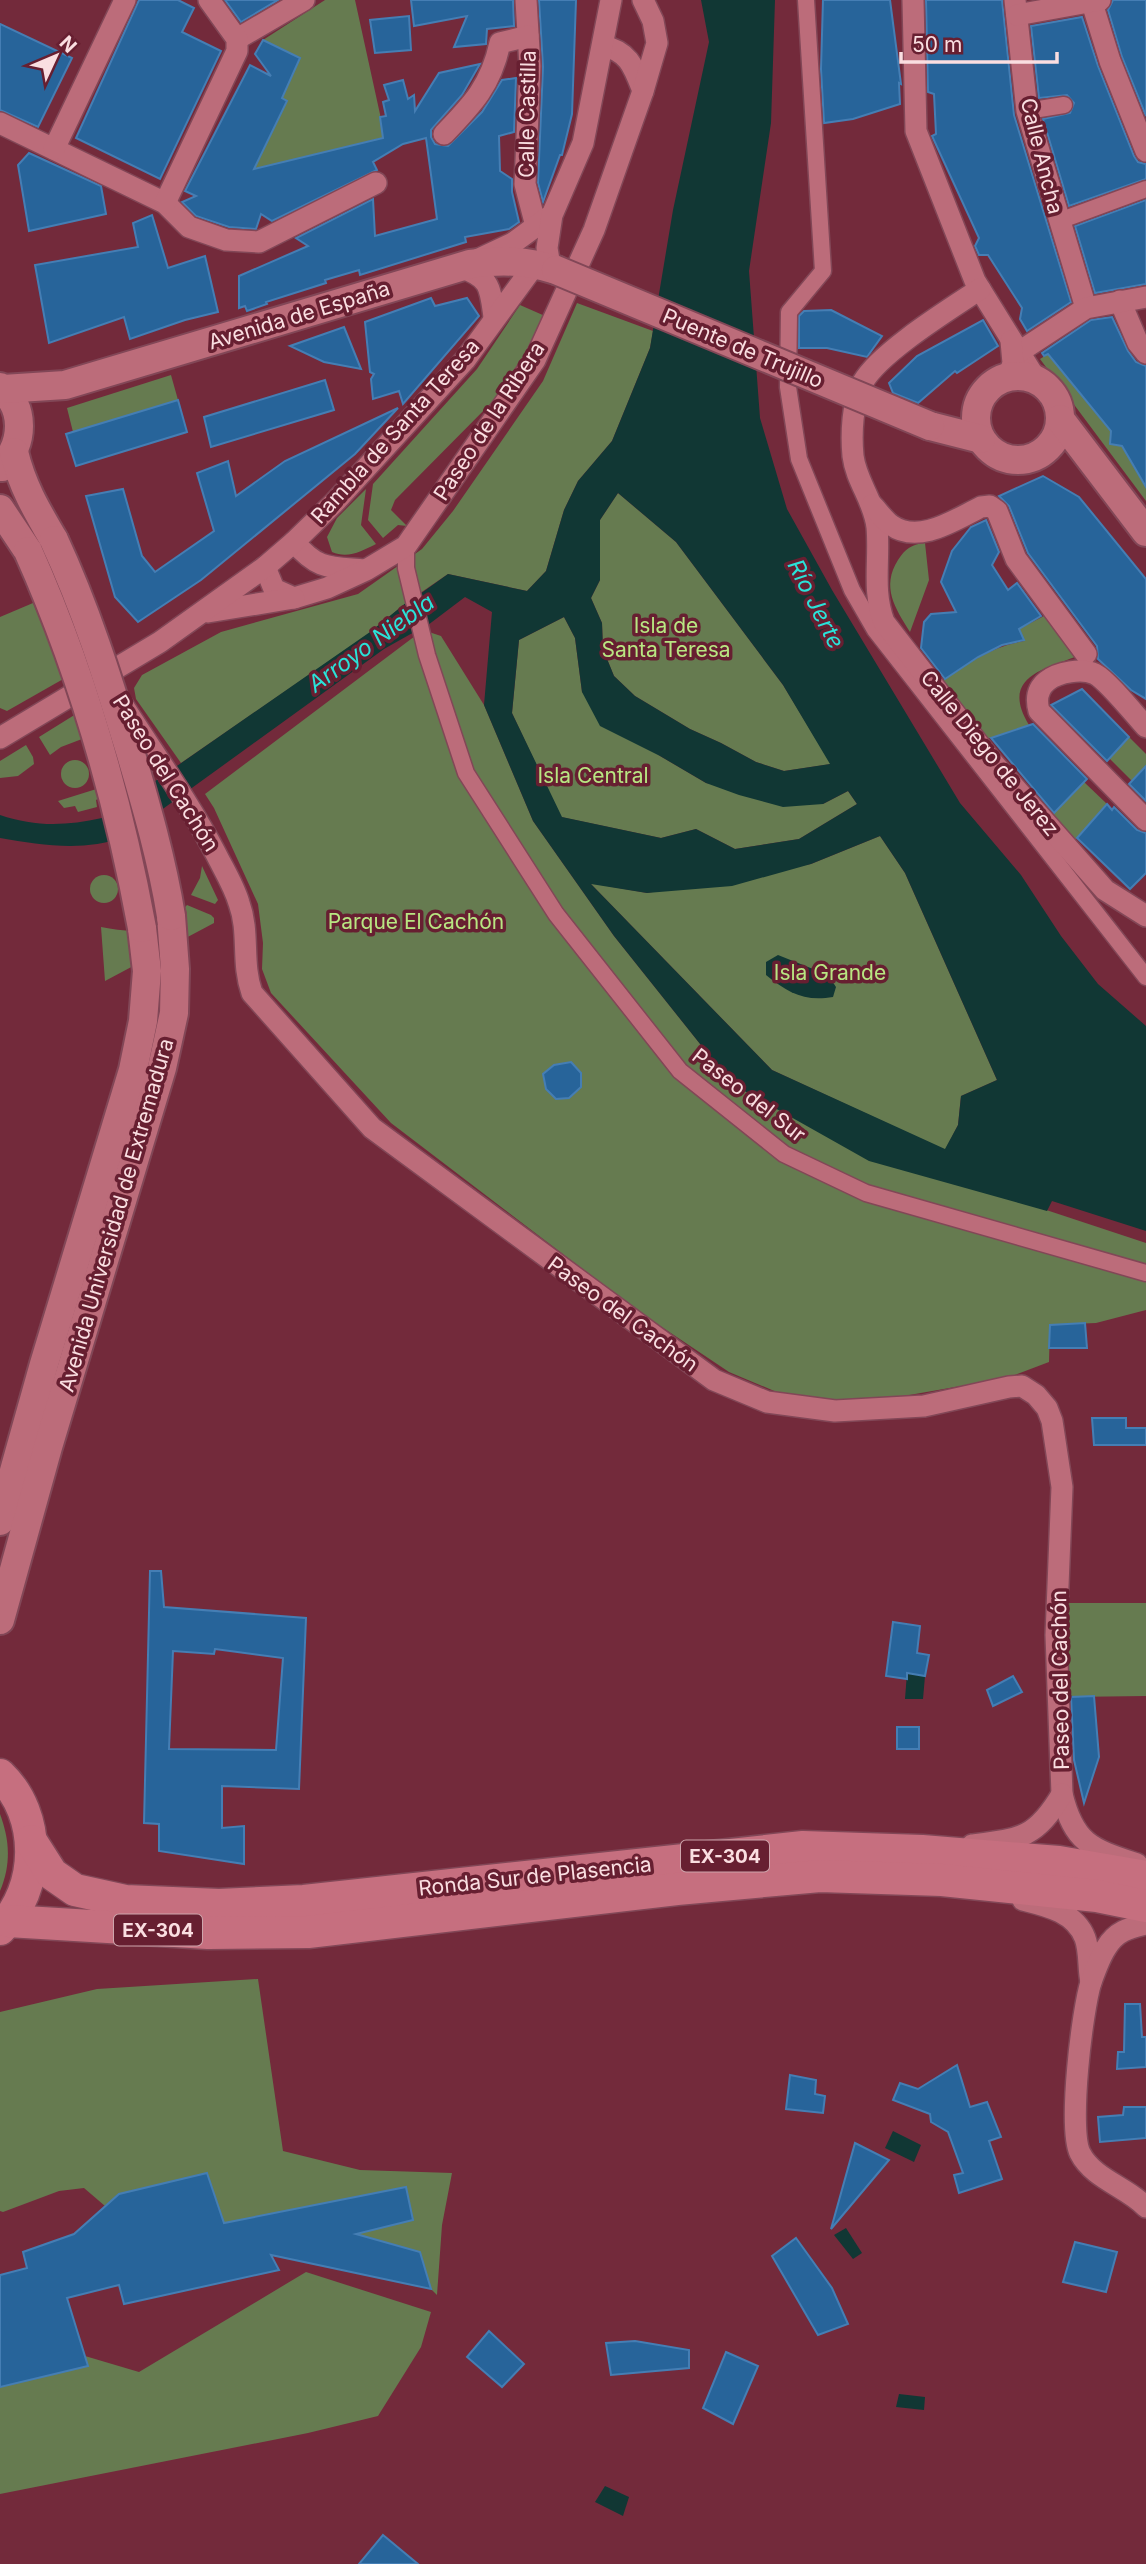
<svg xmlns="http://www.w3.org/2000/svg" width="1146" height="2564" font-family="Inter,sans-serif">
<style>
.green{fill:#667b50}
.water{fill:#113734;fill-rule:evenodd}
.building{fill:#27649a;stroke:#457eb4;stroke-width:2;fill-rule:evenodd}
.lines{fill:none;stroke-linecap:round;stroke-linejoin:round}
.pedestrian-casing{stroke:#824757;stroke-width:19}
.minor-casing{stroke:#824757;stroke-width:24}
.secondary-casing{stroke:#824757;stroke-width:32}
.primary-casing{stroke:#824757;stroke-width:35}
.pedestrian{stroke:#bc6c7a;stroke-width:16}
.minor{stroke:#bc6c7a;stroke-width:21}
.secondary{stroke:#bc6c7a;stroke-width:28}
.primary{stroke:#c66f7f;stroke-width:32}
.secondary-bridge-casing{stroke:#824757;stroke-width:32;stroke-linecap:butt}
.secondary-bridge{stroke:#bc6c7a;stroke-width:28}
.labels{text-anchor:middle;dominant-baseline:central;stroke-width:7;stroke-linejoin:round;paint-order:stroke}
.shield{fill:#671f31;stroke:#cea5ac;stroke-width:2}
.shield-label{font-size:19px;font-weight:bold;fill:#fadee1}
.street-label{font-size:21px;fill:#fadee1;stroke:#671f31}
.park-label{font-size:21px;fill:#b8e682;stroke:#671f31}
.water-label{font-size:23px;font-style:italic;fill:#29e3d9;stroke:#671f31}
</style>
<rect width="100%" height="100%" fill="#732a3b"/>
<!-- green -->
<g class="green">
<polygon points="325,0 355,0 385,137 288,161 319,198 310,203 255,167 287,101 282,98 300,58 263,40"/>
<polygon points="577,303 653,331 650,348 612,441 578,481 564,510 546,571 527,591 448,574 407,602 371,632 181,763 136,699 134,688 142,675 221,632 358,594 422,549 453,511 543,381"/>
<polygon points="520,305 545,316 524,359 498,396 395,500 391,510 407,526 398,525 383,538 368,520 373,484 477,369"/>
<polygon points="1048,354 1113,433 1111,435 1112,443 1121,444 1146,486 1146,501 1040,359"/>
<polygon points="171,375 178,400 73,432 67,408"/>
<path d="M366 489 361 525 376 544C362 551 348 559 332 552L327 537 337 518Z"/>
<polygon points="618,493 676,542 783,685 831,764 784,771 756,762 721,743 690,729 635,696 614,676 603,649 602,623 591,598 600,580 600,520"/>
<path d="M925 543 929 580 910 632C895 608 881 587 898 560 905 549 912 544 925 543Z"/>
<polygon points="33,603 65,678 7,711 0,708 0,617"/>
<path d="M1044 616 1075 657C1040 670 1001 679 1029 725L987 739 943 680C969 662 992 647 1024 641L1019 629Z"/>
<polygon points="564,617 575,638 582,692 660,756 706,783 823,804 848,791 857,804 799,839 735,849 696,829 661,838 561,817 512,713 519,640"/>
<polygon points="423,630 441,636 484,705 533,821 614,936 732,1084 1013,1199 1146,1243 1146,1310 1096,1323 1050,1325 1049,1362 1007,1378 892,1398 828,1402 779,1393 729,1372 635,1309 391,1123 271,993 262,969 263,943 258,904 214,808 205,794"/>
<polygon points="84,709 82,739 61,747 50,755 39,737"/>
<polygon points="1129,737 1146,754 1146,766 1132,781 1109,758"/>
<polygon points="26,745 33,757 34,764 18,776 0,778 0,761"/>
<circle cx="75" cy="774" r="14"/>
<polygon points="1084,782 1107,804 1075,840 1053,814"/>
<polygon points="106,786 104,795 96,800 97,807 78,812 75,806 64,808 58,801"/>
<polygon points="880,836 905,873 997,1080 961,1096 958,1125 945,1150 772,1070 590,883 647,893 811,864"/>
<polygon points="202,866 218,900 215,904 191,895 200,878"/>
<circle cx="104" cy="889" r="14"/>
<path d="M187 905 211 915 214 918V923L105 981 101 927C136 934 162 934 187 905Z"/>
<polygon points="1067,1603 1146,1603 1146,1696 1069,1697"/>
<path d="M0 1814C10 1841 11 1865 0 1891Z"/>
<polygon points="258,1979 283,2151 360,2170 452,2173 442,2225 437,2295 431,2289 420,2252 356,2234 413,2220 406,2187 224,2223 207,2173 119,2194 105,2206 84,2188 59,2191 3,2212 0,2211 0,2012 97,1989"/>
<polygon points="306,2272 431,2312 421,2347 378,2416 308,2433 0,2494 0,2387 88,2366 85,2356 139,2372"/>
</g>
<!-- water -->
<g class="water">
<path d="M701 0H775L771 123 749 271 760 418 787 509 832 590 960 803 1021 875 1061 936 1098 984 1146 1026V1231L1052 1201 1047 1211 869 1161 732 1084 614 936 533 821 484 705 492 612 465 597 428 625 420 594 448 574 527 591 546 571 564 510 578 481 612 441 650 348 673 210 709 42ZM618 493 676 542 783 685 830 764 784 771 756 762 721 743 690 729 635 696 614 676 603 649 602 623 591 598 600 580V520ZM564 617 575 638 582 692 600 726 660 756 706 783 739 795 783 807 823 804 848 791 857 804 799 839 735 849 696 829 661 838 562 817 512 713 519 640ZM880 836 905 873 997 1080 961 1096 958 1125 945 1149 772 1070 591 884 647 893 732 886 811 864Z"/>
<path d="M407 602 416 631 384 649 124 837C83 852 42 845 0 838V815C35 827 66 826 102 818L370 632Z"/>
<path d="M778 955 828 975 836 987 833 997C805 1002 788 993 766 975V962Z"/>
<polygon points="907,1673 925,1676 923,1699 905,1699"/>
<polygon points="893,2131 921,2145 914,2162 885,2148"/>
<polygon points="846,2228 862,2253 853,2259 834,2235"/>
<polygon points="899,2394 925,2397 924,2410 896,2407"/>
<polygon points="605,2486 629,2497 623,2516 595,2502"/>
</g>
<!-- building -->
<g class="building">
<polygon points="139,0 178,0 194,8 182,32 221,51 160,179 76,138"/>
<polygon points="225,0 278,0 241,22"/>
<polygon points="411,0 513,0 514,26 487,29 486,44 454,47 467,16 414,26"/>
<polygon points="539,0 576,0 572,114 562,155 560,155 543,202 538,183 543,67"/>
<polygon points="823,0 890,0 901,84 899,83 900,104 853,119 824,123 821,69"/>
<polygon points="926,0 1002,0 1014,115 1071,302 1027,331 1020,319 1022,308 988,255 979,255 975,246 979,238 932,136 936,134 934,94 928,92"/>
<polygon points="1113,0 1146,0 1146,116 1122,57 1108,10"/>
<polygon points="409,16 411,50 375,53 370,20"/>
<polygon points="1082,17 1098,66 1134,156 1138,162 1146,164 1146,179 1069,206 1043,119 1070,113 1074,103 1067,95 1039,98 1031,26"/>
<polygon points="0,24 72,58 38,127 0,110"/>
<polygon points="263,40 300,58 282,98 287,101 254,169 383,138 380,117 386,116 383,102 389,100 384,85 403,80 408,99 414,95 415,111 439,73 480,64 462,95 431,130 431,137 435,144 448,146 482,112 502,80 516,78 514,132 499,136 500,171 512,179 512,192 519,222 509,229 465,237 466,242 360,275 359,270 325,280 326,283 266,302 267,304 247,311 245,306 239,308 239,276 308,246 296,238 373,199 375,236 437,219 426,138 403,144 373,162 377,170 272,221 261,214 256,229 229,227 196,216 182,202 196,196 185,191 250,65 271,76 255,54"/>
<polygon points="29,153 101,186 106,214 29,231 18,165"/>
<polygon points="1146,200 1146,284 1095,293 1075,226"/>
<polygon points="152,215 168,268 205,256 218,312 185,320 130,339 124,317 49,343 35,265 138,247 133,223"/>
<polygon points="431,298 435,306 467,298 479,316 403,404 399,391 373,399 371,379 374,374 370,372 365,322"/>
<polygon points="831,310 882,336 867,357 827,348 799,348 799,316 804,311"/>
<polygon points="1112,317 1128,351 1136,362 1146,366 1146,487 1122,446 1110,444 1111,431 1048,354 1044,356 1042,353 1091,320"/>
<polygon points="983,320 998,346 957,373 955,371 918,403 893,393 889,383 917,356"/>
<polygon points="344,327 361,369 324,362 290,346"/>
<polygon points="325,380 334,410 211,447 204,417"/>
<polygon points="178,400 187,432 76,466 66,434"/>
<polygon points="398,408 355,454 201,580 138,622 115,597 86,496 123,489 142,556 155,572 214,531 197,473 228,461 236,496 285,461"/>
<polygon points="1043,476 1079,497 1146,579 1146,699 1131,690 1098,659 1097,646 1028,553 1009,506 999,496"/>
<polygon points="986,520 999,552 992,565 1008,590 1017,583 1041,616 1019,629 1024,640 1002,645 978,657 945,679 921,648 924,622 931,614 956,612 941,582 952,551 971,527"/>
<polygon points="1082,689 1129,737 1107,761 1051,705"/>
<polygon points="1033,724 1087,779 1054,813 991,738"/>
<polygon points="1146,766 1146,801 1129,784"/>
<polygon points="1107,804 1112,810 1114,807 1137,830 1146,833 1146,873 1130,889 1077,838"/>
<polygon points="571,1062 581,1073 581,1087 569,1098 556,1099 546,1089 543,1074 554,1065"/>
<polygon points="1085,1323 1087,1348 1049,1348 1050,1325"/>
<polygon points="1092,1418 1126,1418 1126,1428 1146,1428 1146,1445 1094,1445"/>
<path d="M150 1571H161L164 1607 306 1618 299 1789 222 1786V1828L244 1826V1864L159 1851V1824L144 1823ZM215 1649 283 1658 276 1750 169 1749 173 1651 214 1654Z"/>
<polygon points="893,1622 920,1626 917,1653 929,1655 925,1676 907,1673 907,1679 886,1676"/>
<polygon points="1013,1676 1022,1692 993,1706 987,1690"/>
<polygon points="1094,1696 1099,1757 1084,1803 1074,1760 1071,1697"/>
<rect x="897" y="1727" width="22" height="22"/>
<polygon points="1125,2004 1140,2004 1142,2037 1146,2037 1146,2067 1117,2069 1118,2052 1124,2052"/>
<polygon points="957,2065 970,2107 987,2102 1001,2137 989,2141 1002,2179 959,2193 954,2175 963,2173 948,2132 931,2122 930,2114 893,2100 900,2083 918,2089"/>
<polygon points="790,2075 816,2080 815,2094 825,2096 823,2113 786,2109"/>
<polygon points="1124,2107 1146,2107 1146,2138 1100,2142 1098,2117 1123,2115"/>
<polygon points="855,2143 889,2160 831,2229"/>
<polygon points="207,2173 224,2223 406,2187 413,2220 356,2234 420,2252 431,2289 271,2255 279,2270 124,2304 119,2285 67,2298 88,2366 0,2387 0,2275 27,2268 23,2252 74,2234 119,2194"/>
<polygon points="796,2238 832,2288 848,2324 818,2335 772,2256"/>
<polygon points="1075,2242 1117,2252 1106,2292 1063,2282"/>
<polygon points="489,2331 524,2364 502,2387 467,2357"/>
<polygon points="635,2341 689,2350 689,2368 611,2375 606,2343"/>
<polygon points="726,2352 758,2366 733,2424 703,2408"/>
<polygon points="383,2535 418,2564 359,2564"/>
</g>
<g class="lines">
<defs>
<g id="pedestrian">
<polyline points="806,0 823,271 789,312 788,387 799,459 852,590 875,630 1146,977"/>
<polyline points="1027,111 1064,105"/>
<polyline points="1059,221 1146,189"/>
<polyline points="406,546 406,568 427,655 466,773 556,914 680,1071 784,1154 866,1193 1146,1273"/>
</g>
<g id="minor">
<polyline points="526,0 530,66 525,184 536,226"/>
<polyline points="913,0 916,131 975,281 1037,381"/>
<polyline points="1015,0 1027,111 1086,308"/>
<polyline points="1092,3 1110,61 1146,151"/>
<polyline points="1017,15 1100,0"/>
<polyline points="237,39 304,0"/>
<path d="M603 46C629 51 634 68 643 91"/>
<polyline points="0,123 165,203 189,227 226,240 259,242 376,183"/>
<path d="M444 134C473 104 491 85 500 43L528 36"/>
<polyline points="54,149 125,0"/>
<polyline points="165,203 237,51 237,39 209,0"/>
<polyline points="479,259 513,243 547,218"/>
<path d="M460 267C491 278 490 287 494 317"/>
<polyline points="556,270 549,260 547,248 552,215 583,143 611,0"/>
<path d="M980 289C950 309 880 352 863 382 852 401 851 435 853 456 856 481 874 501 877 527 880 560 872 590 884 622L993 763 1105 890 1146 916"/>
<polyline points="1120,301 1138,343 1146,353"/>
<polyline points="1019,352 1086,308 1146,297"/>
<polyline points="1008,378 1013,363 1011,341"/>
<path d="M872 505C878 511 884 520 891 525 919 545 956 519 981 507L990 506 997 511 1016 559 1086 654"/>
<path d="M294 542C318 570 329 567 364 570"/>
<polyline points="265,567 274,589 294,598 327,588 366,570 406,546 535,360 594,230 643,91 657,43 653,21 643,0"/>
<polyline points="208,612 294,598"/>
<path d="M122 704C154 754 189 802 216 854 224 870 234 886 239 903 250 933 241 962 252 993L372 1128 714 1380 767 1402 835 1411 924 1406 1009 1387 1022 1386 1036 1395 1047 1408 1052 1421 1062 1487 1056 1635 1062 1794C1074 1844 1092 1849 1137 1864"/>
<path d="M1146 727C1135 715 1108 681 1095 674 1082 668 1058 672 1047 681 1037 689 1036 700 1039 711L1146 820"/>
<polyline points="0,738 160,642 265,567 294,542 334,503 465,360 536,263"/>
<path d="M972 1845C1021 1839 1036 1838 1062 1794"/>
<path d="M1023 1900C1047 1906 1075 1912 1085 1938 1090 1951 1088 1969 1091 1982"/>
<path d="M1146 1924C1129 1928 1116 1931 1106 1948 1100 1957 1095 1971 1091 1982 1082 2011 1068 2128 1080 2153 1093 2179 1127 2187 1146 2207"/>
</g>
<g id="secondary">
<circle cx="1018" cy="418" r="42"/>
<path d="M0 387C26 408 24 443 2 467"/>
<path d="M3 389 65 385 470 264C500 260 526 260 556 270"/>
<polyline points="1060,419 1146,532"/>
<polyline points="930,426 981,439"/>
<path d="M14 452C22 486 37 511 54 540"/>
<polyline points="0,509 28,551"/>
<polyline points="0,1521 44,1364 133,1070 143,1021 147,971 142,928"/>
<polyline points="0,1620 48,1447 162,1068 174,1013 175,969 171,916"/>
</g>
<g id="primary">
<path d="M0 1775C42 1815 41 1889 0 1929"/>
<polyline points="31,1841 52,1874 75,1890 125,1901 219,1905 304,1901 803,1847 922,1851 1059,1862 1146,1877"/>
<polyline points="8,1921 208,1933 308,1932 677,1889 820,1876 942,1880 1097,1896 1146,1906"/>
</g>
</defs>
<!-- pedestrian casing -->
<use href="#pedestrian" class="pedestrian-casing"/>
<!-- minor casing -->
<use href="#minor" class="minor-casing"/>
<!-- secondary casing -->
<use href="#secondary" class="secondary-casing"/>
<!-- primary casing -->
<use href="#primary" class="primary-casing"/>
<!-- pedestrian -->
<use href="#pedestrian" class="pedestrian"/>
<!-- minor -->
<use href="#minor" class="minor"/>
<!-- secondary -->
<use href="#secondary" class="secondary"/>
<!-- primary -->
<use href="#primary" class="primary"/>
<defs>
<g id="secondary-bridge">
<polyline points="556,270 930,426"/>
<path d="M54 540C86 609 108 679 130 751 146 805 162 860 171 916"/>
<path d="M28 551C82 672 118 798 142 928"/>
</g>
</defs>
<!-- secondary-bridge casing -->
<use href="#secondary-bridge" class="secondary-bridge-casing"/>
<!-- secondary-bridge -->
<use href="#secondary-bridge" class="secondary-bridge"/>
</g>
<g class="labels">
<!-- shield labels -->
<g class="shield">
<rect x="681" y="1840.5" width="88" height="31" rx="5"/>
<rect x="114" y="1914.5" width="88" height="31" rx="5"/>
</g>
<g class="shield-label">
<text x="725" y="1856">EX-304</text>
<text x="158" y="1930">EX-304</text>
</g>
<!-- street labels -->
<g class="street-label">
<text transform="translate(527 114) rotate(-89)">Calle Castilla</text>
<text transform="translate(1042 156) rotate(76)">Calle Ancha</text>
<text transform="translate(299 315) rotate(-17)">Avenida de España</text>
<text transform="translate(743 348) rotate(23)">Puente de Trujillo</text>
<text transform="translate(489 421) rotate(-57)">Paseo de la Ribera</text>
<text transform="translate(395 431) rotate(-48)">Rambla de Santa Teresa</text>
<text transform="translate(990 753) rotate(51)">Calle Diego de Jerez</text>
<text transform="translate(166 773) rotate(58)">Paseo del Cachón</text>
<text transform="translate(749 1095) rotate(38)">Paseo del Sur</text>
<text transform="translate(116 1215) rotate(-74)">Avenida Universidad de Extremadura</text>
<text transform="translate(623 1314) rotate(36)">Paseo del Cachón</text>
<text transform="translate(1060 1680) rotate(-91)">Paseo del Cachón</text>
<text transform="translate(535 1876) rotate(-6)">Ronda Sur de Plasencia</text>
</g>
<!-- park labels -->
<g class="park-label">
<text x="666" y="625">Isla de<tspan x="666" dy="24">Santa Teresa</tspan></text>
<text x="593" y="775">Isla Central</text>
<text x="416" y="921">Parque El Cachón</text>
<text x="830" y="972">Isla Grande</text>
</g>
<!-- water labels -->
<g class="water-label">
<text transform="translate(816 604) rotate(63)">Río Jerte</text>
<text transform="translate(371 643) rotate(-36)">Arroyo Niebla</text>
</g>
</g>
<!-- north arrow -->
<g transform="translate(56 56) rotate(46)" stroke="#671f31" stroke-width="5" paint-order="stroke">
<path d="M0-5L12 26L0 18L-12 26Z" fill="#fadee1"/>
<text y="-10" font-size="19" font-weight="bold" text-anchor="middle" fill="#fadee1">N</text>
</g>
<!-- scale -->
<path d="M901 52v10h156v-10" fill="none" stroke="#fadee1" stroke-width="3.5"/>
<text x="912" y="52" font-size="21" fill="#fadee1" stroke="#671f31" stroke-width="5" paint-order="stroke">50 m</text>
</svg>
